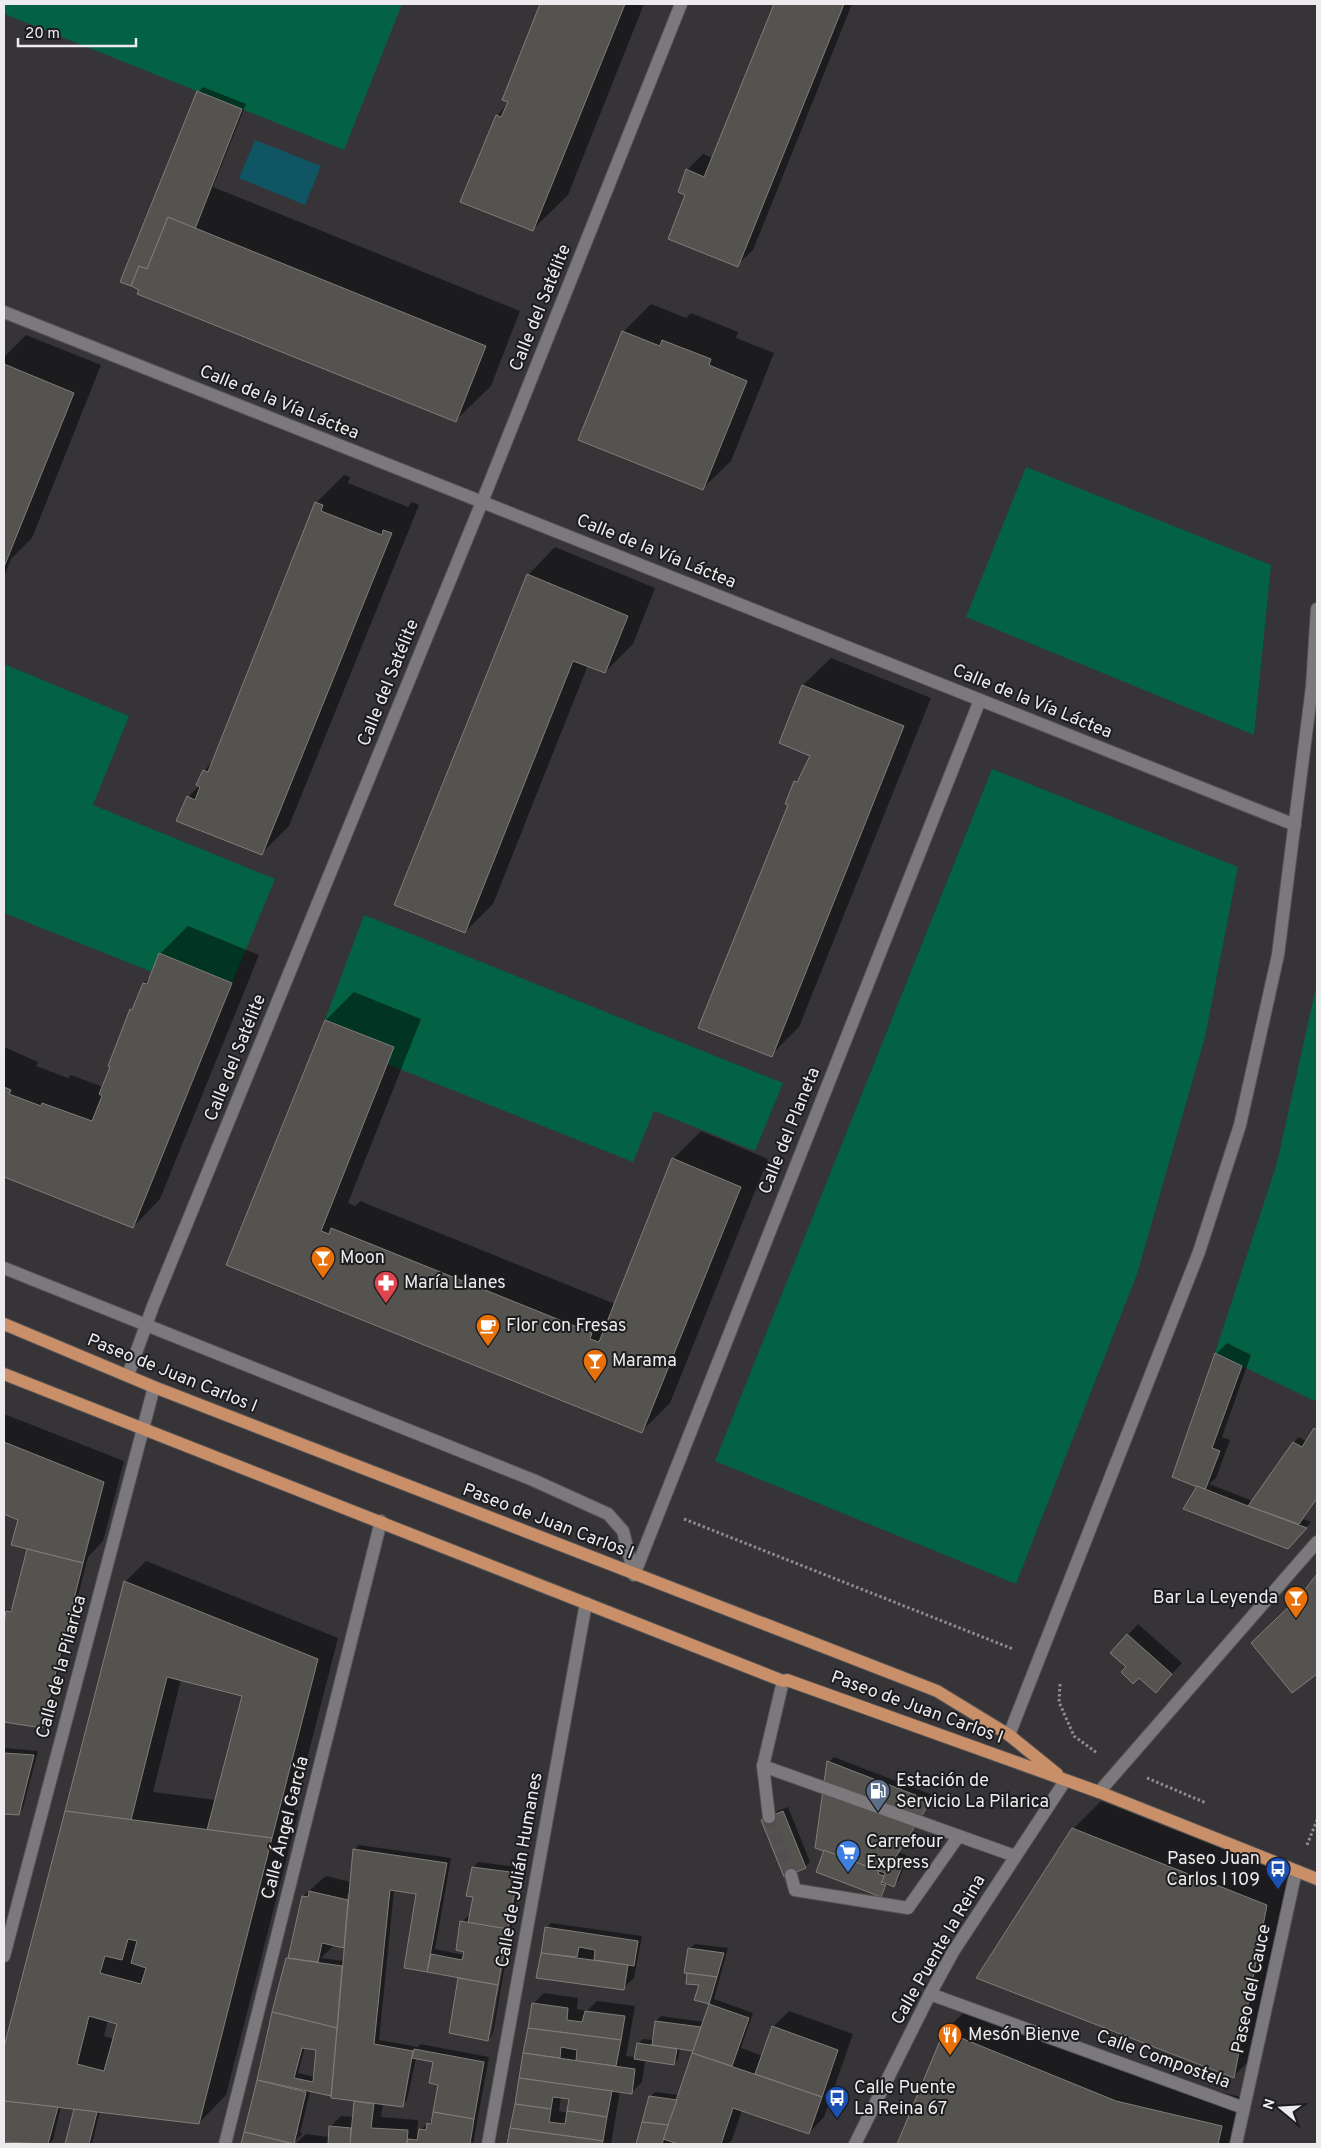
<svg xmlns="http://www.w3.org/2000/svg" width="1321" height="2148" font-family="Overpass,sans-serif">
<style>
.green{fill:#036243}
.water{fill:#105563}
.shadow{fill:#0007;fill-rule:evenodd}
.building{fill:#555350;stroke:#807d7a;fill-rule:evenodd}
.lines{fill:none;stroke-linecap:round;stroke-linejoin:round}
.minor-tunnel{stroke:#514f52;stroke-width:12;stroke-dasharray:12 6;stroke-linecap:butt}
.minor-casing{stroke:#545255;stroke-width:14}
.major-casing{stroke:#545255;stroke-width:14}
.path{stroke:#8e8c8f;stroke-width:3;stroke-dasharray:2.5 2.5;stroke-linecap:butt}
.minor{stroke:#7b797c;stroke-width:12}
.major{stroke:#c88f69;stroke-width:12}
.labels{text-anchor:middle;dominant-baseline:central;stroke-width:4;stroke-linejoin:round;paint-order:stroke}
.street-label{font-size:18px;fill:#edebed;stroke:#1d1c1e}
.poi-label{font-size:18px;fill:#edebed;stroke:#1d1c1e;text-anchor:start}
</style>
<rect width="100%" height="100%" fill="#363437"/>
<!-- green -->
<g class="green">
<polygon points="4,4 402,4 344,150 4,14"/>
<polygon points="1026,467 1271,565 1254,735 966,617"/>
<polygon points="4,664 129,716 93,805 275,879 232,983 159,953 152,972 4,913"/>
<polygon points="992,769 1238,867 1205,1037 1137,1274 1016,1584 715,1461"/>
<polygon points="364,915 783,1083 755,1151 654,1111 633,1162 387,1064 394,1047 325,1020"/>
<polygon points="1317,983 1317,1402 1215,1353 1277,1163"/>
</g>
<!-- water -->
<polygon class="water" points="255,140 321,166 305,205 239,178"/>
<!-- shadow -->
<g class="shadow">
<polygon points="542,4 644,4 568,195 533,229 497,116 509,102 503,99"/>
<polygon points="775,4 852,4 753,250 737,265 687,195 687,170 703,154 713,158"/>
<polygon points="203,87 246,104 213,187 520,311 491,386 456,420 139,293 198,92"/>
<polygon points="651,304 686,318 691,313 738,332 736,338 774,353 731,461 703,488 623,332"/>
<polygon points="26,335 101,365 32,538 11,559 4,577 4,357"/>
<polygon points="344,475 350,477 348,483 408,507 412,502 419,505 289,826 261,854 188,797 200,785 204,771 213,761 316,503"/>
<polygon points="555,547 655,588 633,644 605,672 588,665 493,904 465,932 528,575"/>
<polygon points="831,658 931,698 799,1027 771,1055 789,805 795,782 803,773 812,755 781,742 803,685"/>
<polygon points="188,926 259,955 160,1199 133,1227 4,1175 4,1047 38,1062 36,1066 68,1078 71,1075 103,1087 132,1010 144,983 151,976 160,954"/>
<polygon points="354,992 421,1019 348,1203 355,1206 360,1201 615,1304 673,1159 701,1131 768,1159 670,1403 642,1431 228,1265 326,1020"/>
<polygon points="1227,1343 1251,1355 1222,1437 1230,1440 1216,1478 1209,1484 1253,1501 1294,1442 1299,1437 1307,1442 1317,1427 1317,1498 1303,1519 1311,1522 1293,1542 1198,1487 1216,1354"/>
<polygon points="4,1414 124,1461 103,1541 88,1557 46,1721 41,1726 4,1721 4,1627 8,1612 13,1607 30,1548 20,1519 4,1513"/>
<path d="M146 1561 338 1638 294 1810H299L226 2095 199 2123 100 2111 92 2144H66L77 2108 61 2106 53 2140 49 2144 4 2140V2052L126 1581ZM181 1679 243 1695 216 1800 153 1792ZM108 2020 118 2023 114 2039 104 2036Z"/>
<polygon points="1317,1576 1317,1672 1292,1692 1302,1594"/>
<polygon points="1138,1624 1182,1663 1156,1691 1128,1667 1128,1635"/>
<polygon points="4,1748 38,1751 23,1808 18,1814 4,1813"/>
<polygon points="834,1757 935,1796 899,1852 908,1856 899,1880 894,1885 889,1883 881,1895 826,1850 829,1762"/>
<polygon points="1101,1801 1294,1877 1261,2049 1233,2077 1073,1829"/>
<polygon points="788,1807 810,1862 805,1867 767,1815"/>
<path d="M359 1845 451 1858 435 1949 464 1955 462 1922 467 1917H470L475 1896 473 1867 478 1862 518 1867 488 2035H491L520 1868H522L493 2034 488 2039 450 2032 460 1977 405 1967 418 1893 394 1890 379 2040 418 2047 420 2044 489 2057 473 2144H295L306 2134 329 2137 330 2127 341 2116 354 2117 357 2100 310 2091 300 2133H303L292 2144H242L303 1896 326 1876 351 1882 354 1850ZM347 1894H350L347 1930H344ZM334 1945 345 1947 344 1961 321 1958ZM305 2047 317 2049 315 2077 298 2073ZM416 2058 434 2061 440 2084 433 2119 420 2130 419 2138H417L418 2120 381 2117 383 2103 402 2106 407 2100Z"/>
<polygon points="551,1923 642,1936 634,1978 623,1988 538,1977 546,1928"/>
<path d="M695 1944 728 1948 714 1999 753 2013 741 2048 763 2056 773 2027 789 2011 853 2034 824 2117 809 2133 742 2110 732 2140 728 2144H637L650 2097 655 2092 679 2095 694 2050 680 2048 678 2059 673 2064 645 2060 642 2082 632 2092 620 2091 611 2144H508L533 2004 544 1993 578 1998 577 2009 587 2011 597 2001 635 2006 626 2056 636 2057 638 2044 643 2039 654 2040 656 2021 661 2016 704 2022 711 2003 696 1999 701 1984 689 1949ZM561 2097 570 2098 568 2113 559 2111Z"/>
<polygon points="972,2004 1144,2074 1249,2099 1239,2144 898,2144 945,2031"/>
</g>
<!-- building -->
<g class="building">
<polygon points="540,4 625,4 533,231 460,202 496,115 501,117 508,102 502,100"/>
<polygon points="774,4 844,4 738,267 668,239 685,195 678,192 686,169 704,177"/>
<polygon points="197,91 242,109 195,229 168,217 147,269 139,266 131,286 120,282"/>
<polygon points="168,217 486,346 456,422 137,294 139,290 131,286 139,266 147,269"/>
<polygon points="622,331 660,346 662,340 711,359 709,365 747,381 703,490 578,440"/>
<polygon points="4,364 74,393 4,567"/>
<polygon points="315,502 323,505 321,511 382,535 383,530 392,533 262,855 176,821 187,796 195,800 200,787 196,785 203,770 208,772"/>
<polygon points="527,574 628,616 605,673 573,661 465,933 394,905"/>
<polygon points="802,685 904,726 772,1057 698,1028 788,805 785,804 794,781 797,782 810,756 779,743"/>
<polygon points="159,953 232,983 133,1228 4,1177 4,1087 11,1090 9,1094 41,1106 42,1103 92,1121 102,1096 99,1094 110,1067 108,1066 130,1009 132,1010 143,983 147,984"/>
<polygon points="325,1020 394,1047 321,1231 329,1234 331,1228 592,1333 590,1339 599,1342 672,1158 741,1187 642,1433 226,1265"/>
<polygon points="1215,1353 1242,1366 1212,1448 1220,1451 1205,1490 1172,1477"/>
<polygon points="1314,1428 1317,1430 1317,1498 1299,1524 1248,1506 1293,1442 1302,1447"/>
<polygon points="4,1442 104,1482 83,1563 11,1545 18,1520 4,1514"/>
<polygon points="1197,1486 1248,1506 1307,1528 1288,1549 1183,1509"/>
<polygon points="27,1549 83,1563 42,1728 4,1722 4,1622 6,1611 11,1612"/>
<polygon points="1317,1574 1317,1674 1292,1693 1251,1643 1300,1596"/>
<polygon points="124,1581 318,1659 272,1838 207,1830 242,1696 167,1677 131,1820 65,1811"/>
<polygon points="1127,1634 1172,1674 1156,1693 1139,1678 1133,1684 1121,1672 1126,1667 1110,1653"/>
<polygon points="4,1753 34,1755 19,1815 4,1814"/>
<polygon points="827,1761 931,1801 895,1858 904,1861 894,1887 882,1882 885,1873 815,1848"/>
<path d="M65 1811 272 1838 199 2124 4 2101V2047ZM128 1939 137 1941 131 1963 146 1968 141 1984 100 1973 105 1956 122 1960ZM89 2016 117 2024 104 2071 77 2064Z"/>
<polygon points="783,1811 806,1868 784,1877 761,1820"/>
<polygon points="1072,1828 1267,1905 1234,2078 976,1978"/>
<polygon points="353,1849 447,1863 427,1972 404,1968 416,1894 390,1890 374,2044 413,2051 403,2107 331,2098"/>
<polygon points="824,1850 879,1871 878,1874 884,1876 881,1884 886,1885 881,1897 816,1872"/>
<polygon points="472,1867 518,1873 508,1929 468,1923 473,1897 466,1896"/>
<polygon points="309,1891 348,1900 344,1948 322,1943 318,1962 288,1958 302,1896 308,1897"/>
<polygon points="460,1921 508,1929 498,1985 427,1972 431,1954 462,1960 464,1952 456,1950"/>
<polygon points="545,1927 638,1941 634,1966 594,1960 595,1950 579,1947 577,1957 541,1953"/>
<polygon points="688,1948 724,1953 717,1977 684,1973"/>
<polygon points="541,1953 628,1965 624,1990 536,1978"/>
<polygon points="286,1958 342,1966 337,2028 272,2012"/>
<polygon points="687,1973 717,1977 709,2004 694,2000 699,1985 686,1984"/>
<polygon points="458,1978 498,1985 488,2041 449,2033"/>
<polygon points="532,2003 568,2008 567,2020 582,2022 585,2011 625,2016 621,2040 528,2028"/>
<polygon points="709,2004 749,2018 732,2066 692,2053"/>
<path d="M272 2012 337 2028 331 2096 257 2080ZM302 2048 316 2050 313 2082 294 2078Z"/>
<polygon points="655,2021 701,2027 693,2051 652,2045"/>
<polygon points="772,2026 838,2050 822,2097 755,2074"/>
<polygon points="528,2028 621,2040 616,2066 576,2061 577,2050 561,2047 560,2058 523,2053"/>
<polygon points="944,2031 1116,2101 1222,2126 1218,2144 897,2144"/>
<polygon points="637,2043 677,2049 674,2065 634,2059"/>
<polygon points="414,2049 484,2062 474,2119 433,2112 438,2085 429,2083 433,2062 412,2058"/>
<polygon points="523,2053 635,2069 632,2094 519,2078"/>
<polygon points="692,2053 822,2097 809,2134 733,2108 721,2144 678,2144 663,2139"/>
<polygon points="519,2078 612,2091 607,2117 567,2111 569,2099 553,2097 551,2109 515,2104"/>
<polygon points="257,2080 306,2092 294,2144 244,2132"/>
<polygon points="649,2096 677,2100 668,2125 642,2122"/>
<polygon points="4,2101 58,2107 48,2144 4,2142"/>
<polygon points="354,2101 374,2104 371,2128 408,2130 407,2144 350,2144"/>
<polygon points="515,2104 551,2109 549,2122 565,2124 567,2111 607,2117 603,2141 510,2128"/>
<polygon points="74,2109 97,2112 89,2144 65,2144"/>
<polygon points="433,2112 474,2119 470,2144 407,2144 408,2139 417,2140 419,2129 426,2130 427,2123 431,2124"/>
<polygon points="642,2122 668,2125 662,2144 636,2144"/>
<polygon points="329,2126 351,2128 350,2144 328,2144"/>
<polygon points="510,2128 603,2141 602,2144 507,2144"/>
<polygon points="244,2132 294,2144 295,2144 241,2144"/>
</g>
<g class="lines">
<!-- minor-tunnel -->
<polyline class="minor-tunnel" points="769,1817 791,1875"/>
<defs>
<g id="minor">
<polyline points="4,312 1295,825"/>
<polyline points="4,1268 533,1480 608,1514 623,1531 634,1575"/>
<polyline points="128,1375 153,1306 482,502 681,4"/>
<polyline points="634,1575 980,700"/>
<polyline points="783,1681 763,1766 1015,1856"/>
<polyline points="1009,1735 1199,1252 1240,1125 1278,955 1312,687 1317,609"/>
<polyline points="763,1766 769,1817"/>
<polyline points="1099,1792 1317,1542"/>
<polyline points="791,1875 795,1890 908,1908 958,1837"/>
<polyline points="4,1956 154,1387"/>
<polyline points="930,1994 1244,2108"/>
<polyline points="225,2144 381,1521"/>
<polyline points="488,2144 586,1603"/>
<polyline points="855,2144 930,1994 953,1952 1065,1781"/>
<polyline points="1236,2144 1296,1871"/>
</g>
<g id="major">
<polyline points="4,1324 154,1387 937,1691 1009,1735 1057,1774"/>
<polyline points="4,1374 783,1681 787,1680 1099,1792 1317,1879"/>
</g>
</defs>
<!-- minor casing -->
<use href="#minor" class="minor-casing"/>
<!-- major casing -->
<use href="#major" class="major-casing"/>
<!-- path -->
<g class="path">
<polyline points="684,1519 1013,1649"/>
<polyline points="1060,1684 1059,1702 1074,1736 1097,1753"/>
<polyline points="1147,1778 1206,1803"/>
<polyline points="1307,1845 1317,1820"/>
</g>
<!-- minor -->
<use href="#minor" class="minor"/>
<!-- major -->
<use href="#major" class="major"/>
</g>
<!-- icons -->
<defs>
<symbol id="bar-pin" viewBox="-11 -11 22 30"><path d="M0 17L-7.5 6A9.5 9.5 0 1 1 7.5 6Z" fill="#e8710a" stroke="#1d1c1e"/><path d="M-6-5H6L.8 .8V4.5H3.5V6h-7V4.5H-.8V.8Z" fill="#fff"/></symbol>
<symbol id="pharmacy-pin" viewBox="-11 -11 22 30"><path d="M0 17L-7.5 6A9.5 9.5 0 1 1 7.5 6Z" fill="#e0444e" stroke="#1d1c1e"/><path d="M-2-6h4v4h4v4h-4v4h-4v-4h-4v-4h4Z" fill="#fff"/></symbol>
<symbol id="cafe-pin" viewBox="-11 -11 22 30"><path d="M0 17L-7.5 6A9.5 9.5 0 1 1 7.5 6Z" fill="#e8710a" stroke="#1d1c1e"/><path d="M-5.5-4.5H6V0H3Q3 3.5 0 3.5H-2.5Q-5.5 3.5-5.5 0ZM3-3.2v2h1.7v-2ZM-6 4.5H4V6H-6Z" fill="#fff"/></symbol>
<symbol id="fuel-pin" viewBox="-11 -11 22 30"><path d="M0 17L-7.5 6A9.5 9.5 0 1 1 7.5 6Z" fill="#5c6f8a" stroke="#1d1c1e"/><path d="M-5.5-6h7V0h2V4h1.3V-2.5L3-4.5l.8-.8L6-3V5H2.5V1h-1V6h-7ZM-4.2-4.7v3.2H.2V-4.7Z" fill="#fff"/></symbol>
<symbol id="supermarket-pin" viewBox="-11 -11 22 30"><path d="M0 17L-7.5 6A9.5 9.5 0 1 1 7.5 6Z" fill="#3f7fe0" stroke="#1d1c1e"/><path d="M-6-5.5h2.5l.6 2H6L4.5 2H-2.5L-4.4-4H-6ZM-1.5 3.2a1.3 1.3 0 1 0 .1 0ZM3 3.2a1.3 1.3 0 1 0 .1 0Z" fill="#fff"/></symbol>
<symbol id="bus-pin" viewBox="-11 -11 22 30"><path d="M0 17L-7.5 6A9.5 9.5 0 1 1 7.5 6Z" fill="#1a4fb4" stroke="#1d1c1e"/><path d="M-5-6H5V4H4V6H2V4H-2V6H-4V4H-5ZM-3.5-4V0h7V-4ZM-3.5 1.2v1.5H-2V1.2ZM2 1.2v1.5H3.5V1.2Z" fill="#fff"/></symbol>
<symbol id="restaurant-pin" viewBox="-11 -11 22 30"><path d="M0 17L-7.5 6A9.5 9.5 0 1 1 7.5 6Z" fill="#e8710a" stroke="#1d1c1e"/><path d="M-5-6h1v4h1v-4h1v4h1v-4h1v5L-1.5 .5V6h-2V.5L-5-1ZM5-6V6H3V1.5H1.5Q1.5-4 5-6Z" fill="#fff"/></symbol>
</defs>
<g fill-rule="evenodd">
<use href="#bar-pin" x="309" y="1244" width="28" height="38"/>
<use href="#pharmacy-pin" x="372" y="1269" width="28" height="38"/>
<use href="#cafe-pin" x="474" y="1312" width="28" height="38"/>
<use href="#bar-pin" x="581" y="1347" width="28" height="38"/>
<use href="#bar-pin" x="1282" y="1584" width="28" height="38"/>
<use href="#fuel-pin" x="864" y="1777" width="28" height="38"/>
<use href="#supermarket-pin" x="834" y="1838" width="28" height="38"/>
<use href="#bus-pin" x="1264" y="1855" width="28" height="38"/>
<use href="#restaurant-pin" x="936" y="2021" width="28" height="38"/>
<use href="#bus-pin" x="823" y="2084" width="28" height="38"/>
</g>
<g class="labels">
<!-- street labels -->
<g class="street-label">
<text transform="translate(541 308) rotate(-68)">Calle del Satélite</text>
<text transform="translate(279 403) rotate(22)">Calle de la Vía Láctea</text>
<text transform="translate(656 552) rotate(22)">Calle de la Vía Láctea</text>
<text transform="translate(389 683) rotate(-68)">Calle del Satélite</text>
<text transform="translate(1032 702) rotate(22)">Calle de la Vía Láctea</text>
<text transform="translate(236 1058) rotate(-68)">Calle del Satélite</text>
<text transform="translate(790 1131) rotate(-68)">Calle del Planeta</text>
<text transform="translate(172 1374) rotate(22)">Paseo de Juan Carlos I</text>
<text transform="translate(548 1522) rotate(21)">Paseo de Juan Carlos I</text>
<text transform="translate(62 1667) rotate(-75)">Calle de la Pilarica</text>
<text transform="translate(917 1708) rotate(20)">Paseo de Juan Carlos I</text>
<text transform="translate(286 1828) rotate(-76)">Calle Ángel García</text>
<text transform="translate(520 1870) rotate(-80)">Calle de Julián Humanes</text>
<text transform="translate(939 1950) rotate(-60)">Calle Puente la Reina</text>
<text transform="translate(1252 1989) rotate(-78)">Paseo del Cauce</text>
<text transform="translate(1163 2060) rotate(20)">Calle Compostela</text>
</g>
<!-- poi labels -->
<g class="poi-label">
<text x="340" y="1258">Moon</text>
<text x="404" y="1283">María Llanes</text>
<text x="506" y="1326">Flor con Fresas</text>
<text x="612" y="1361">Marama</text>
<text x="1278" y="1598" text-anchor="end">Bar La Leyenda</text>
<text x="896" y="1781">Estación de<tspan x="896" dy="21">Servicio La Pilarica</tspan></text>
<text x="866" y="1842">Carrefour<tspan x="866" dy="21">Express</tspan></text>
<text x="1260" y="1859" text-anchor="end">Paseo Juan<tspan x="1260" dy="21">Carlos I 109</tspan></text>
<text x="968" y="2035">Mesón Bienve</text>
<text x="854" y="2088">Calle Puente<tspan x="854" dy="21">La Reina 67</tspan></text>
</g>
</g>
<!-- border -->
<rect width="1321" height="2148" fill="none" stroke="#edebed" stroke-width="10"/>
<!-- north arrow -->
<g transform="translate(1281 2108) rotate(288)" stroke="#1d1c1e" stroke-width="4" paint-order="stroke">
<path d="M0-4L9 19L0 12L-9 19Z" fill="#edebed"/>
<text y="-8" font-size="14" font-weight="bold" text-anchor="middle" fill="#edebed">N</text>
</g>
<!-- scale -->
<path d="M18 38v8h118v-8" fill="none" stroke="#edebed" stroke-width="2.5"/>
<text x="25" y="38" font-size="15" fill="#edebed" stroke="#1d1c1e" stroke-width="4" paint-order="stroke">20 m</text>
</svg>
